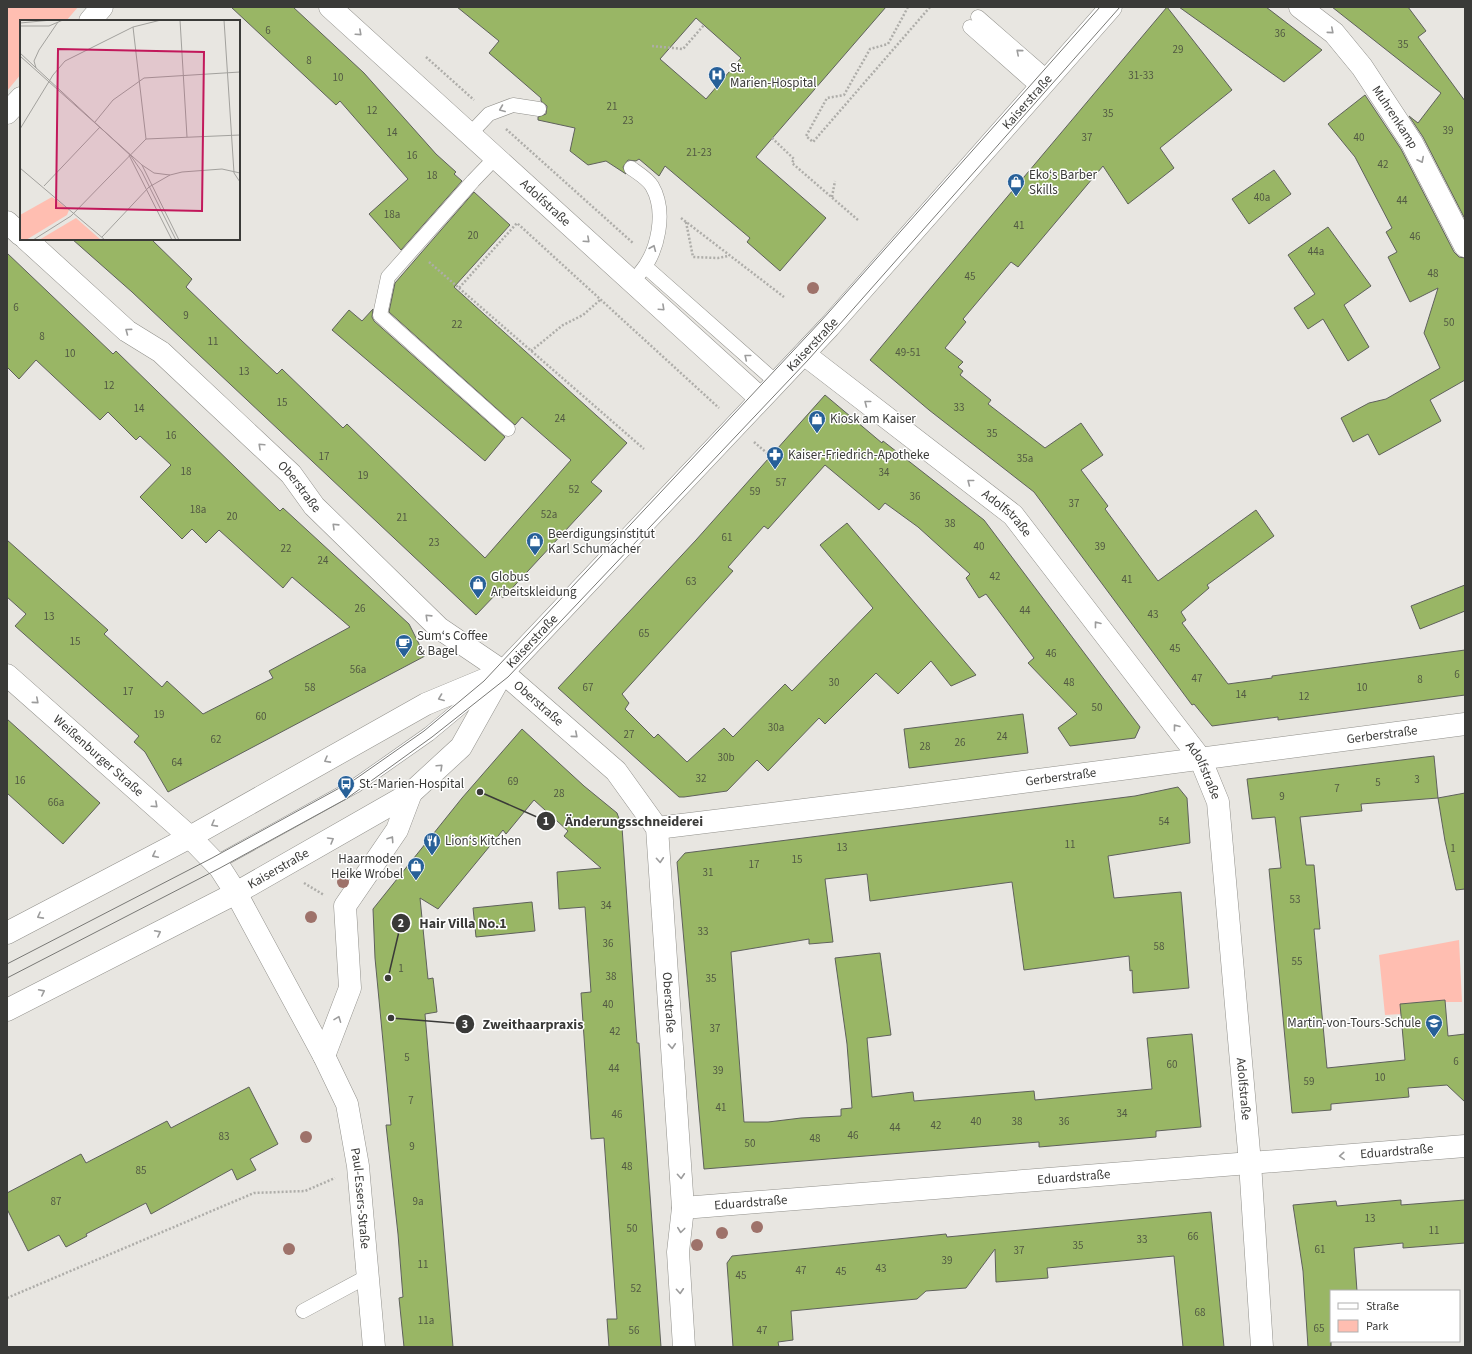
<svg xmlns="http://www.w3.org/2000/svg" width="1472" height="1354" font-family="'Source Sans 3',sans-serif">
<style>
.green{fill:#ffbeb1}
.building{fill:#99b665;stroke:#5f615c;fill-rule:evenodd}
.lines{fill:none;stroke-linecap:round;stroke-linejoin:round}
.lane-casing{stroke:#91908b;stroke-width:15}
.street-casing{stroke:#91908b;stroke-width:23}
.secondary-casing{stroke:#91908b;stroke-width:23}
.path{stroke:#aeada9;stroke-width:2.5;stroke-dasharray:2 2;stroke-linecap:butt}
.lane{stroke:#fff;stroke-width:14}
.street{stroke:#fff;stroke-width:22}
.secondary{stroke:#fff;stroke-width:22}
.tram{stroke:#797976;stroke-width:1}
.tree{fill:#9e726a}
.oneway{stroke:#9c9c9c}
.labels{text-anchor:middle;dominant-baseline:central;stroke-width:3;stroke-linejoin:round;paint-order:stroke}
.number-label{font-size:11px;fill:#525943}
.poi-label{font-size:13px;fill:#3a3a38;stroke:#fff;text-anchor:start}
.street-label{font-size:13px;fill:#3a3a38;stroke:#fff}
.inset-road{fill:none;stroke:#a2a19d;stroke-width:1}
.view{fill:#c2185b;fill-opacity:0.15;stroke:#c2185b;stroke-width:2}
.inset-edge{fill:none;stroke:#3a3a38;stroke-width:2}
.leader{fill:none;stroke:#3a3a38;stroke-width:1.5}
.callout-dot{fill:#3a3a38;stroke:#fff;stroke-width:1.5}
.mark-label{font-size:12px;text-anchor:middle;font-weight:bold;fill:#fff}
.callout-label{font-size:14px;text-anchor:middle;font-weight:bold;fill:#3a3a38;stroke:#fff;stroke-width:3;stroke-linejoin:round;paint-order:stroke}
</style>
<rect width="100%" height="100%" fill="#e8e6e1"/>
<!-- green -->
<g class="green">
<polygon points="7,7 78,7 66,21 21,21 21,74 7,91"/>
<polygon points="1459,940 1462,1002 1445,1002 1444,1000 1401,1004 1401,1014 1385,1015 1379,955"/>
</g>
<!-- building -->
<g class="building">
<polygon points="231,7 293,7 364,73 436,154 456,172 454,174 462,181 401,250 369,214 408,179 340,101 336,105"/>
<path d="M457 7H886L756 157 826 218 780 271 747 242 750 238 665 166 659 176 639 159 636 161 628 160 623 167 626 174 606 161 588 165 570 151 575 128 538 120V117L546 114 547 106 541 101V98L489 53 499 41ZM696 18 741 58 706 99 660 59Z"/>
<polygon points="1167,7 1232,90 1160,148 1174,168 1128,204 1103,166 1018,267 1011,262 963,319 966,322 945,348 963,362 958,367 963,371 960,375 991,400 988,404 1045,448 1081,423 1103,455 1081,470 1108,506 1105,509 1158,581 1256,510 1274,536 1207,585 1209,588 1181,612 1186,620 1182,623 1228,684 1272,678 1272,676 1465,650 1465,695 1278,720 1278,717 1212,726 1194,704 1192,705 1034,492 929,410 870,360"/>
<polygon points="1179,7 1266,7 1322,50 1284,82"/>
<polygon points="1332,7 1408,7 1426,31 1418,37 1465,101 1465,219 1423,137 1409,116 1418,123 1441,93"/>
<polygon points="1365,95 1401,149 1454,252 1459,257 1465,258 1465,380 1430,400 1441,421 1379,455 1368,434 1353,442 1341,418 1369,403 1386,399 1440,368 1424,333 1438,288 1410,302 1388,257 1397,252 1386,232 1392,228 1355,157 1328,124"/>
<polygon points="1274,170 1291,194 1249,224 1232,199"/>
<polygon points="474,192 510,225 454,287 627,443 591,482 602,491 503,598 497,593 476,615 132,292 72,239 151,239 192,279 186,287 241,340 277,374 282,369 343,428 347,424 485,558 571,460 522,417 515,425 389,312 395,283"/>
<polygon points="1328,227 1371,286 1344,305 1369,347 1348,361 1323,319 1308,329 1294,308 1315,294 1288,255"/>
<polygon points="7,253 113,354 116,351 280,511 283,508 409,624 425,656 168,792 145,752 134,742 139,736 15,626 26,614 7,597 7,540 108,630 104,634 162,687 167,681 203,714 273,678 269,671 350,627 292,577 283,588 219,530 206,543 192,529 182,539 140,497 171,465 140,436 136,440 108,412 100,420 36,360 19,379 7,367"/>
<polygon points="373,309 372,317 374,321 505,437 485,461 332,330 349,310 362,321"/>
<polygon points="825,395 882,443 883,441 984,520 1140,727 1135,738 1070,746 1058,728 1077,714 1028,663 1034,658 986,594 979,598 966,578 970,574 918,527 885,503 879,510 825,465 768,529 764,526 728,567 733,571 622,694 629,703 625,709 654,738 658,734 687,762 724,728 733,737 785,684 792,691 873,608 820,545 847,523 976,675 951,686 931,661 898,694 876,673 825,724 819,718 768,771 757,760 727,791 684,797 679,797 558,688 696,540"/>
<polygon points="1465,585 1465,611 1420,629 1411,606"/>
<polygon points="1023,714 1028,753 909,768 904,729"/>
<polygon points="7,719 100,803 63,844 7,793"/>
<polygon points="522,729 584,786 617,813 622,827 635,1016 637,1043 639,1043 661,1347 609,1347 607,1319 617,1319 604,1138 591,1139 581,993 591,992 585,907 559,909 557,872 601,868 564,836 568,831 534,800 506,834 503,830 438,909 420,898 428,979 433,978 437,1012 425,1014 453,1347 404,1347 399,1298 403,1297 398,1234 386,1125 391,1125 375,958 373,909 462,798"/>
<polygon points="1434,756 1438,798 1361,804 1362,811 1300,817 1306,865 1314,865 1320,929 1314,929 1327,1068 1405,1060 1400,1004 1445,1000 1448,1036 1465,1034 1465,1102 1447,1085 1408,1088 1409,1097 1331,1104 1331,1110 1292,1113 1269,869 1281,868 1275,817 1252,819 1247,779"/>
<polygon points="1178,787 1187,798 1190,843 1108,856 1114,898 1181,892 1189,988 1133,993 1132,970 1130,971 1129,956 1024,970 1012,882 870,901 867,874 825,879 833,942 809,944 809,939 731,952 744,1122 768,1122 801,1118 841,1116 841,1109 852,1108 847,1044 835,958 880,953 891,1035 867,1038 872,1097 913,1092 914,1101 1034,1091 1035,1100 1152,1089 1147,1038 1192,1034 1201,1127 1156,1131 1156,1137 1039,1147 1039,1142 704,1169 677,862 685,853 1135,796"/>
<polygon points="1465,793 1465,889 1456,890 1445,841 1438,798"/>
<polygon points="532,902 535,931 476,937 473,908"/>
<polygon points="249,1087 278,1144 250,1159 256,1170 237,1180 232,1169 151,1214 146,1203 86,1234 87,1236 66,1247 59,1235 28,1251 7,1209 7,1193 81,1154 86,1163 167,1121 171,1128"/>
<polygon points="1401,1200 1401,1205 1465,1200 1465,1243 1403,1248 1403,1243 1354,1248 1357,1291 1331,1291 1331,1347 1308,1347 1303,1271 1293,1205 1336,1201 1337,1206"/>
<polygon points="1211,1212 1224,1347 1183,1347 1174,1256 1047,1268 1048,1278 996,1282 995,1249 966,1288 926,1291 917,1299 791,1311 793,1340 778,1342 779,1347 733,1347 727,1263 732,1256 946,1234 947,1237"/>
</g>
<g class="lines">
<defs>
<g id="lane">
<polyline points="978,17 1048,78"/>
<polyline points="970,27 1039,88"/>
<polyline points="470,134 489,114 513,105 539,109"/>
<polyline points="496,157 473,181 388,277 380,315 508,429"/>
<path d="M631 168C638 173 648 179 652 186 667 212 658 252 640 273"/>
<polyline points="646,267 776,382"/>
<polyline points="216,863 355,786 429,734 489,684"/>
<polyline points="303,1311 368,1276"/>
</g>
<g id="street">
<path id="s1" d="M330 7 760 398"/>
<path id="s2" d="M1300 7 1334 33 1362 67 1412 143 1465 246"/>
<polyline points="90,21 102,7"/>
<polyline points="7,113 21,98"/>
<polyline points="7,222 21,235"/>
<path id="s3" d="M26 239 127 331 161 352 291 474 314 506 439 628 498 668 616 771 657 828 683 1208 678 1252 684 1347"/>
<path id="s4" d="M7 675 190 837 220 868 236 893 324 1056 347 1104 358 1166 374 1347"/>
<path id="s5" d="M657 828 901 798 1465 724"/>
<polyline points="324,1056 350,988 345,906 397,830 411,793"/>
<path id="s6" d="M683 1208 1465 1146"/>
</g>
<g id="secondary">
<path id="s7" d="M804 354 1013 515 1200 758 1218 802 1250 1163 1262 1347"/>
<polyline points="7,933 190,837 426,704 503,672"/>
<path id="s8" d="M7 1010 236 893 411 793 461 747 503 672 829 327 1111 7"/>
</g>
</defs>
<!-- lane casing -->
<use href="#lane" class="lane-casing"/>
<!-- street casing -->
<use href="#street" class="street-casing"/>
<!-- secondary casing -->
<use href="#secondary" class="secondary-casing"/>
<!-- path -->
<g class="path">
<polyline points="908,7 888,44 870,49 844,95 827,98 806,136 813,142 930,7"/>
<polyline points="652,46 683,49 704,25"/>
<polyline points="426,57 474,100"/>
<polyline points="506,129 633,243"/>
<polyline points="772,138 794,159 792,163 858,220"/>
<polyline points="832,197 835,181"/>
<polyline points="681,218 784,297"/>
<polyline points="686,222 693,257 718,258 728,256"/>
<polyline points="429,262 459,288 517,223 719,408"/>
<polyline points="459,288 644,449"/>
<polyline points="531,351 563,325 583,315 600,300"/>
<polyline points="754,442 768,454"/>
<polyline points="304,883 324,895"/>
<polyline points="7,1298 254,1193 305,1191 335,1178"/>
</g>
<!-- lane -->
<use href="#lane" class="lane"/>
<!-- street -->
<use href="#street" class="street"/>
<!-- secondary -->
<use href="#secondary" class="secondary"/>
<!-- tram -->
<g class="tram">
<polyline points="7,964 212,858 354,780 424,731 484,681 821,321 1100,7"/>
<polyline points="7,978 220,868 346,799 432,737 508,677 809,359 1120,7"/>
</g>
</g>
<!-- trees -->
<g class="tree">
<circle cx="813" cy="288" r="6"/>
<circle cx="343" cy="882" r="6"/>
<circle cx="311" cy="917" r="6"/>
<circle cx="306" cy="1137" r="6"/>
<circle cx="757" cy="1227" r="6"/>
<circle cx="722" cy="1233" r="6"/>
<circle cx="697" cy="1245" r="6"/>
<circle cx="289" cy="1249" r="6"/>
</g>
<!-- one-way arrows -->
<defs><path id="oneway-chevron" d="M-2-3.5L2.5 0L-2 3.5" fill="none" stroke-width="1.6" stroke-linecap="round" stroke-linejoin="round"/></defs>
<g class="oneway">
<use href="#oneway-chevron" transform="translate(1331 31) rotate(41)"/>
<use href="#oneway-chevron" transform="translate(359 33) rotate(42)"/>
<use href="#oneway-chevron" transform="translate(1019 52) rotate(-139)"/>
<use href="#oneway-chevron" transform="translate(502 109) rotate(158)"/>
<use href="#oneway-chevron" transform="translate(1421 160) rotate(63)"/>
<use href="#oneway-chevron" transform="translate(587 240) rotate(42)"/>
<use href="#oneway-chevron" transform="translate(653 248) rotate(-67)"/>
<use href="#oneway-chevron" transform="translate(662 308) rotate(43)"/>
<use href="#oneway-chevron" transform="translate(128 331) rotate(-143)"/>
<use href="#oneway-chevron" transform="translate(747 357) rotate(-141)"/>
<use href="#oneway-chevron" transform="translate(867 403) rotate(-142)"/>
<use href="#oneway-chevron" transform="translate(261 446) rotate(-137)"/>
<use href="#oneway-chevron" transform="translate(970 482) rotate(-142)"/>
<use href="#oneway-chevron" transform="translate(335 526) rotate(-136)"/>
<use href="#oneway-chevron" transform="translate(428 617) rotate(-136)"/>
<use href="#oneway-chevron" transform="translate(1097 624) rotate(-128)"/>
<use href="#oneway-chevron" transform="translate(441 698) rotate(159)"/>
<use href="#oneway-chevron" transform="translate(36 701) rotate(41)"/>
<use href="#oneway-chevron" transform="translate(1176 727) rotate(-128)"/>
<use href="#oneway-chevron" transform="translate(575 735) rotate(41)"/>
<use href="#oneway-chevron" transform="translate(327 760) rotate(151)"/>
<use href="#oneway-chevron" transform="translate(440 767) rotate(-43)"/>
<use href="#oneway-chevron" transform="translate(155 805) rotate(42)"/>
<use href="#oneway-chevron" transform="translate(214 824) rotate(151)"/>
<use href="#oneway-chevron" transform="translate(391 839) rotate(-56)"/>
<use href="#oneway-chevron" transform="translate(331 840) rotate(-30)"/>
<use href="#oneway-chevron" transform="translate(155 855) rotate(153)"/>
<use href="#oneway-chevron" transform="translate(660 860) rotate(86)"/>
<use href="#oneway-chevron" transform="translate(40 916) rotate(152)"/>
<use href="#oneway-chevron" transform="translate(158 933) rotate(-27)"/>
<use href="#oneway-chevron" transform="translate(42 992) rotate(-27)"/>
<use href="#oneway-chevron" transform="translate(338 1019) rotate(-69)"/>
<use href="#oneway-chevron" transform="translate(672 1046) rotate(86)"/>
<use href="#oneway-chevron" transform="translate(1342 1156) rotate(176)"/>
<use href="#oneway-chevron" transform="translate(681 1176) rotate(86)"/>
<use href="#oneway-chevron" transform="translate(681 1230) rotate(97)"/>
<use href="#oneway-chevron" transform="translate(680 1291) rotate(86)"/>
</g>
<!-- icons -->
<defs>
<symbol id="hospital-pin" viewBox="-11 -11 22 30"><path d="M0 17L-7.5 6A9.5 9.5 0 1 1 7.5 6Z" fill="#276098" stroke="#fff"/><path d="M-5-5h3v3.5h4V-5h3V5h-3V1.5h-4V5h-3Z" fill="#fff"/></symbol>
<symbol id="shop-pin" viewBox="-11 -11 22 30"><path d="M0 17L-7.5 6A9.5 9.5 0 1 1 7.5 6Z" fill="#276098" stroke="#fff"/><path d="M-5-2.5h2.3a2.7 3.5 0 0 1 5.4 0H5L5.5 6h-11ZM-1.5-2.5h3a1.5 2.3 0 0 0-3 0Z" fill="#fff"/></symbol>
<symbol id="pharmacy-pin" viewBox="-11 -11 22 30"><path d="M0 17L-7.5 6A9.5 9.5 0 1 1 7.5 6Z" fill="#276098" stroke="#fff"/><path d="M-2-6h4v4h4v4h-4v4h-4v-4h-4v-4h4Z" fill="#fff"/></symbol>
<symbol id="cafe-pin" viewBox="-11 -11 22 30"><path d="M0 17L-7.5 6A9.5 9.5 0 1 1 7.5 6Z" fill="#276098" stroke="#fff"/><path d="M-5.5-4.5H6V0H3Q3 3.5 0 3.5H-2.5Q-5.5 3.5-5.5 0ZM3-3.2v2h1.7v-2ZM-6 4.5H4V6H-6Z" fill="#fff"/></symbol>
<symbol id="bus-pin" viewBox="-11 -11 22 30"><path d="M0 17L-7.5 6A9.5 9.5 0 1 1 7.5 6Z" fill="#276098" stroke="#fff"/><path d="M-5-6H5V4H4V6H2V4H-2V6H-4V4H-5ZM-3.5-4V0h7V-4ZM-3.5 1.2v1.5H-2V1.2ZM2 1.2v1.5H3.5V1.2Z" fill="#fff"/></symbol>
<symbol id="restaurant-pin" viewBox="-11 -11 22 30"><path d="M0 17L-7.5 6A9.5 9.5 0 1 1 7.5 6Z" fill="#276098" stroke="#fff"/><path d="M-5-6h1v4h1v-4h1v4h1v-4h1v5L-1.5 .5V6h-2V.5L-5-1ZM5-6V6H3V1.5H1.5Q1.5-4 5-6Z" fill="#fff"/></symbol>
<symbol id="school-pin" viewBox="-11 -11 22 30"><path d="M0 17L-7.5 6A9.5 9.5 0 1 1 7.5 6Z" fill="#276098" stroke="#fff"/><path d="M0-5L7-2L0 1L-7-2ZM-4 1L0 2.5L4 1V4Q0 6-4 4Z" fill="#fff"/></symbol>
</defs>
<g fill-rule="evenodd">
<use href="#hospital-pin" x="707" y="65" width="20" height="27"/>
<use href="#shop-pin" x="1006" y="172" width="20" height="27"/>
<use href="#shop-pin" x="807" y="409" width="20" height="27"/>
<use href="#pharmacy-pin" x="765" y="445" width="20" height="27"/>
<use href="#shop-pin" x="525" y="531" width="20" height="27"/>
<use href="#shop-pin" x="468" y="574" width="20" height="27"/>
<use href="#cafe-pin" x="394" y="633" width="20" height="27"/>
<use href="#bus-pin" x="336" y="774" width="20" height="27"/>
<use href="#restaurant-pin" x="422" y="831" width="20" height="27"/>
<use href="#shop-pin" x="406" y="856" width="20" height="27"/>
<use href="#school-pin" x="1424" y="1013" width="20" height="27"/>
</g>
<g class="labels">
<!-- number labels -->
<g class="number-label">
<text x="268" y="30">6</text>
<text x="1280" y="33">36</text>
<text x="1403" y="44">35</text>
<text x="1178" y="49">29</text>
<text x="309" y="60">8</text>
<text x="1141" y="75">31-33</text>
<text x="338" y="77">10</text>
<text x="612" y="106">21</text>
<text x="372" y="110">12</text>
<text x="1108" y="113">35</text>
<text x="628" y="120">23</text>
<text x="1448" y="130">39</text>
<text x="392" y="132">14</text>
<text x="1087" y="137">37</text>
<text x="1359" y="137">40</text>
<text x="699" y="152">21-23</text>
<text x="412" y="155">16</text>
<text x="1383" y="164">42</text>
<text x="432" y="175">18</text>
<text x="1262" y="197">40a</text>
<text x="1402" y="200">44</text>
<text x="392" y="214">18a</text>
<text x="1019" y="225">41</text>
<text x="473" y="235">20</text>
<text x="1415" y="236">46</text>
<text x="1316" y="251">44a</text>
<text x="1433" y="273">48</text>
<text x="970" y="276">45</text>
<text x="16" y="307">6</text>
<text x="186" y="315">9</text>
<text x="1449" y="322">50</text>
<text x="457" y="324">22</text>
<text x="42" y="336">8</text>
<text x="213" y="341">11</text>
<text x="908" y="352">49-51</text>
<text x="70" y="353">10</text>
<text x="244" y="371">13</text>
<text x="109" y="385">12</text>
<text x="282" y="402">15</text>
<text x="959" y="407">33</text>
<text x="139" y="408">14</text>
<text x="560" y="418">24</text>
<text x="992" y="433">35</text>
<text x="171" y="435">16</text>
<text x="324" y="456">17</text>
<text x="1025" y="458">35a</text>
<text x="186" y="471">18</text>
<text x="884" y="472">34</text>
<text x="363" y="475">19</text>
<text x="781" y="482">57</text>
<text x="574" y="489">52</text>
<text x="755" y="491">59</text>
<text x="915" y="496">36</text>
<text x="1074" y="503">37</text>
<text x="198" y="509">18a</text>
<text x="549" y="514">52a</text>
<text x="232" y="516">20</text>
<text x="402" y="517">21</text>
<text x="950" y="523">38</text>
<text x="727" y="537">61</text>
<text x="434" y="542">23</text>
<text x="979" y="546">40</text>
<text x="1100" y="546">39</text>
<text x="286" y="548">22</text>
<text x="323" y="560">24</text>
<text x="995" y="576">42</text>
<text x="1127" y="579">41</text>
<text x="691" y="581">63</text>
<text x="360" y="608">26</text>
<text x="1025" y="610">44</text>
<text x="1153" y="614">43</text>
<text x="49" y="616">13</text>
<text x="644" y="633">65</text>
<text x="75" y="641">15</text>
<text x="1175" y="648">45</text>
<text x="1051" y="653">46</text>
<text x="358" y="669">56a</text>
<text x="1457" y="674">6</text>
<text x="1197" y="678">47</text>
<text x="1420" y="679">8</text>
<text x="834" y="682">30</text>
<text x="1069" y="682">48</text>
<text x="310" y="687">58</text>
<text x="588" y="687">67</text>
<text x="1362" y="687">10</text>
<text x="128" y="691">17</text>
<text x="1241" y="694">14</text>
<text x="1304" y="696">12</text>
<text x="1097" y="707">50</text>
<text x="159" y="714">19</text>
<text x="261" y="716">60</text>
<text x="776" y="727">30a</text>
<text x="629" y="734">27</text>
<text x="1002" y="736">24</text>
<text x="216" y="739">62</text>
<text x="960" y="742">26</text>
<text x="925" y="746">28</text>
<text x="726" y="757">30b</text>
<text x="177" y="762">64</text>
<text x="701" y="778">32</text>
<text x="1417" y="779">3</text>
<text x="20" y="780">16</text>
<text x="513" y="781">69</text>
<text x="1378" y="782">5</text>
<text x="1337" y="788">7</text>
<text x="559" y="793">28</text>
<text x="1282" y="796">9</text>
<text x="56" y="802">66a</text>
<text x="1164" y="821">54</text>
<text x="1070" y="844">11</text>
<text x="842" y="847">13</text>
<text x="1453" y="848">1</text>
<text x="797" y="859">15</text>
<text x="754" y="864">17</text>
<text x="708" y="872">31</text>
<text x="1295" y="899">53</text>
<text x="606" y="905">34</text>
<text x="703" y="931">33</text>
<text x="608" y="943">36</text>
<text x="1159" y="946">58</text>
<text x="1297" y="961">55</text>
<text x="401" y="968">1</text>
<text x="611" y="976">38</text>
<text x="711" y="978">35</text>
<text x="608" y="1004">40</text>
<text x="715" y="1028">37</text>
<text x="615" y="1031">42</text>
<text x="407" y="1057">5</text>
<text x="1456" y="1061">6</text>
<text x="1172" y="1064">60</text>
<text x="614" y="1068">44</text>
<text x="718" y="1070">39</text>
<text x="1380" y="1077">10</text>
<text x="1309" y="1081">59</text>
<text x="411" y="1100">7</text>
<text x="721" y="1107">41</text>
<text x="1122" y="1113">34</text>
<text x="617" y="1114">46</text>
<text x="976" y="1121">40</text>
<text x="1017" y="1121">38</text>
<text x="1064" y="1121">36</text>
<text x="936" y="1125">42</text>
<text x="895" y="1127">44</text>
<text x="853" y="1135">46</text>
<text x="224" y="1136">83</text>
<text x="815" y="1138">48</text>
<text x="750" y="1143">50</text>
<text x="412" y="1146">9</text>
<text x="627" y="1166">48</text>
<text x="141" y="1170">85</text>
<text x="56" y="1201">87</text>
<text x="418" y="1201">9a</text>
<text x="1370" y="1218">13</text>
<text x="632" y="1228">50</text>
<text x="1434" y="1230">11</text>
<text x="1193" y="1236">66</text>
<text x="1142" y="1239">33</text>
<text x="1078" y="1245">35</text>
<text x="1320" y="1249">61</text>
<text x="1019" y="1250">37</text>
<text x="947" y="1260">39</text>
<text x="423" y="1264">11</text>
<text x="881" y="1268">43</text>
<text x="801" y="1270">47</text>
<text x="841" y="1271">45</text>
<text x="741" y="1275">45</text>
<text x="636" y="1288">52</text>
<text x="1200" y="1312">68</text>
<text x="426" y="1320">11a</text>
<text x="1319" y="1328">65</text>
<text x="634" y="1330">56</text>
<text x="762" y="1330">47</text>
</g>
<!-- poi labels -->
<g class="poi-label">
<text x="730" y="68">St.<tspan x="730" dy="15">Marien-Hospital</tspan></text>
<text x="1029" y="175">Eko‘s Barber<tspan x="1029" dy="15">Skills</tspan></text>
<text x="830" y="419">Kiosk am Kaiser</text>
<text x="788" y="455">Kaiser-Friedrich-Apotheke</text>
<text x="548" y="534">Beerdigungsinstitut<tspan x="548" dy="15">Karl Schumacher</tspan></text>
<text x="491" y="577">Globus<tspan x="491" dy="15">Arbeitskleidung</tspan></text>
<text x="417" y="636">Sum‘s Coffee<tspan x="417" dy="15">&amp; Bagel</tspan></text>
<text x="359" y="784">St.-Marien-Hospital</text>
<text x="445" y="841">Lion‘s Kitchen</text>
<text x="403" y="859" text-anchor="end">Haarmoden<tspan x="403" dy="15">Heike Wrobel</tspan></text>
<text x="1421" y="1023" text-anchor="end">Martin-von-Tours-Schule</text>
</g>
<!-- street labels -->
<g class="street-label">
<text stroke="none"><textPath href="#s8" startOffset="1387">Kaiserstraße</textPath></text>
<text stroke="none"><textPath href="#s2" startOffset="147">Muhrenkamp</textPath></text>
<text stroke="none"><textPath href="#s1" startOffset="291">Adolfstraße</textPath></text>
<text stroke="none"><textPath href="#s8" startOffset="1063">Kaiserstraße</textPath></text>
<text stroke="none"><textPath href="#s3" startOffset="370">Oberstraße</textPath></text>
<text stroke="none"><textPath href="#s7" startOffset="258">Adolfstraße</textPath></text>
<text stroke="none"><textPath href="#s8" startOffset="655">Kaiserstraße</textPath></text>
<text stroke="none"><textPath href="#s3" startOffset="694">Oberstraße</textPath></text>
<text stroke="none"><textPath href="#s5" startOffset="731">Gerberstraße</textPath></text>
<text stroke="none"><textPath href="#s4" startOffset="122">Weißenburger Straße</textPath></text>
<text stroke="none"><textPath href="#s7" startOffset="583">Adolfstraße</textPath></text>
<text stroke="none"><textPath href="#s5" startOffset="407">Gerberstraße</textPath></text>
<text stroke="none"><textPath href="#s8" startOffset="306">Kaiserstraße</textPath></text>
<text stroke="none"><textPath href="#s3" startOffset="1042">Oberstraße</textPath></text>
<text stroke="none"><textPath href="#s7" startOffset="906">Adolfstraße</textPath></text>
<text stroke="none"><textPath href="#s6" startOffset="716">Eduardstraße</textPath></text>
<text stroke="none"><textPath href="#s6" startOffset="392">Eduardstraße</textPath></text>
<text stroke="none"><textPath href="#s4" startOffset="651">Paul-Essers-Straße</textPath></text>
<text stroke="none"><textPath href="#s6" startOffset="68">Eduardstraße</textPath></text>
</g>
</g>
<!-- overview -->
<g transform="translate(20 20)">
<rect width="220" height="220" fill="#e8e6e1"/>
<path d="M32 177 49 190 47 195 6 220H0V195Z" fill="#ffbeb1"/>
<path d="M56 198 81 220H19Z" fill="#ffbeb1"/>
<path class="inset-road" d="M160 0 167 117M204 0 214 153 220 162M0 3 32 0M0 6H29L43 0M113 7 126 119M0 33 111 136 122 152 156 220M0 36 122 145 159 220M16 48 14 41 19 30 38 2M75 102 93 80 124 58 220 52M0 109 33 55 45 41 113 7 141 0M109 135 152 220M122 145 134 153 150 155M0 148 85 220M24 166 80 107M82 217 129 167 150 155 162 152 202 149 220 153M13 220 51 196 126 119 220 115"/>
<path class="view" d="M38 29 184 32 182 191 36 188Z"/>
<rect width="220" height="220" class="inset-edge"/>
</g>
<!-- callouts -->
<path class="leader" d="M480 792L546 821M388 978L401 923M391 1018L465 1024"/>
<g class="callout-dot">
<circle cx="480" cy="792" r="4"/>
<circle cx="388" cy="978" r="4"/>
<circle cx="391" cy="1018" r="4"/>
<circle cx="546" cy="821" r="10"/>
<circle cx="401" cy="923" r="10"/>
<circle cx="465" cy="1024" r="10"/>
</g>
<g class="mark-label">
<text x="546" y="825">1</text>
<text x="401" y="927">2</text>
<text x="465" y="1028">3</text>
</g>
<g class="callout-label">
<text x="634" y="826">Änderungsschneiderei</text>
<text x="463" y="928">Hair Villa No.1</text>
<text x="533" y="1029">Zweithaarpraxis</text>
</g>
<!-- border -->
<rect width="1472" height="1354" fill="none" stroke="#3a3a38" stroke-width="16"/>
<!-- legend -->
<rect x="1330" y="1290" width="130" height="52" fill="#ffffff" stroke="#b0b0af"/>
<rect x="1338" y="1303" width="20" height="6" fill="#ffffff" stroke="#b0b0af"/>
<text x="1366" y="1310" font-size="12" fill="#3a3a38">Straße</text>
<rect x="1338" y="1320" width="20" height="12" fill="#ffbeb1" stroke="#b0b0af"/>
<text x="1366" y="1330" font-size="12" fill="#3a3a38">Park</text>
</svg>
